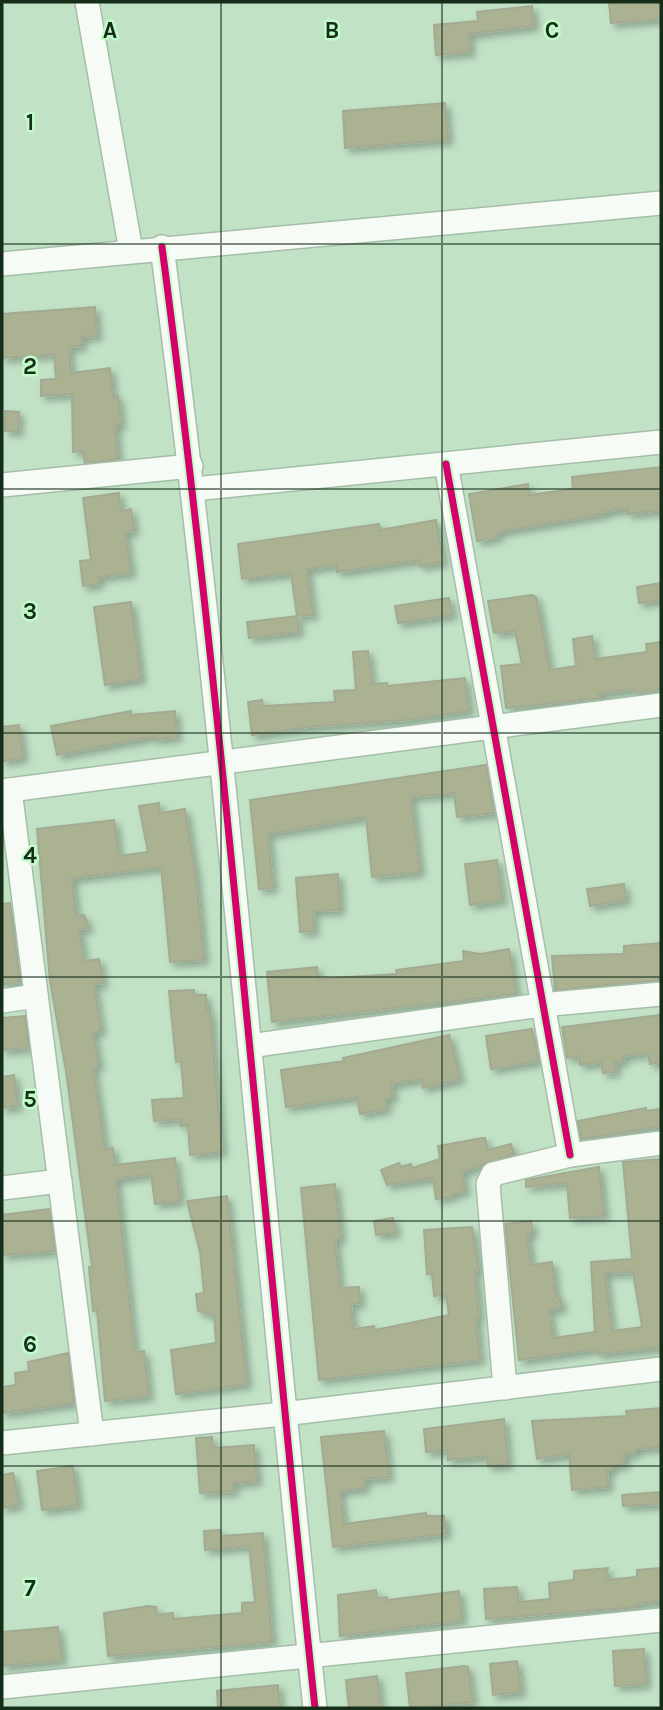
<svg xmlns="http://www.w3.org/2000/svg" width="663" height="1710" font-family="Karla,sans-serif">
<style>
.building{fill:#abb292;stroke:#a2ab92;stroke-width:2;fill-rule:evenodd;filter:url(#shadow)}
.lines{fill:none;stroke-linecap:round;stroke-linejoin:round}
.minor-casing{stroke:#a5bea8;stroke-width:26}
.minor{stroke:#f6fbf6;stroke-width:23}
.cycleway-casing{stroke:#c2fdc9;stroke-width:11}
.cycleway{stroke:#d6006c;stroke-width:7}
.grid{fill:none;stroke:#162d19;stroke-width:2;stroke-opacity:0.55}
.grid-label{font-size:23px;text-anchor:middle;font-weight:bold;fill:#162d19;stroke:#c2fdc9;stroke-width:5;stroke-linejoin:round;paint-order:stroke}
</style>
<defs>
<filter id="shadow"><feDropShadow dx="4.5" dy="4.5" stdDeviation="3.5" flood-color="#0004"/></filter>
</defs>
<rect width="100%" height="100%" fill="#c2e2c6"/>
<!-- building -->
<g class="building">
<polygon points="609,2 661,2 661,19 611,23"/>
<polygon points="532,6 534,26 469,34 470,52 436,55 434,25 478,21 477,12"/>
<polygon points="445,103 448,140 345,148 343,111"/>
<polygon points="95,307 97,336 81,337 82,346 69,347 71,373 110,368 113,397 118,396 121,425 115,425 118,459 85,463 83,451 73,452 72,394 41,396 41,380 56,379 54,354 2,358 2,314"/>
<polygon points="5,411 19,412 18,432 5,431"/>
<polygon points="661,467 661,510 628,514 628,508 604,512 604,514 497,532 498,537 477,541 469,494 528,484 529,495 573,489 572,477"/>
<polygon points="119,493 121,511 131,509 134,531 125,532 131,573 98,577 99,584 83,586 80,561 91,560 83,498"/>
<polygon points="436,520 443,562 420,566 419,560 337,572 337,565 307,569 313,615 297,616 291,573 242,579 238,544 379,524 380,530"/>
<polygon points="661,583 661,600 639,603 637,587"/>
<polygon points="532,595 536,597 550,670 576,666 573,639 592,636 595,659 647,652 646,644 661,642 661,689 634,693 633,689 599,694 600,698 506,708 501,666 522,664 515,631 494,633 488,601"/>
<polygon points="449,598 452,615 398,623 395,606"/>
<polygon points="131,602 141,679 105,685 94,607"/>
<polygon points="297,616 299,632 249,638 247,622"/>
<polygon points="368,651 372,684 387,683 388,686 465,678 469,711 406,720 308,727 252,735 248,702 262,700 263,706 335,702 334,691 356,690 353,652"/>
<polygon points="131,711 131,715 175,711 177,737 154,739 154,736 57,755 51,726"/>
<polygon points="19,725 23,758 2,761 2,727"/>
<polygon points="486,765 494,813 457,817 454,793 411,797 420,872 372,877 366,817 268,834 273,888 259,889 250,800"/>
<polygon points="159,803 160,813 185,809 196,877 204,960 170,962 161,867 72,878 76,916 84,915 89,928 79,929 84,961 99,959 103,983 94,984 101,1031 93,1033 99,1066 93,1067 105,1149 113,1148 115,1165 175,1158 180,1201 155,1204 151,1174 116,1179 135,1352 144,1351 149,1396 105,1401 97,1310 93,1311 89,1267 92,1267 66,1071 50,981 37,829 114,820 119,856 148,852 139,806"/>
<polygon points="497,860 502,900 470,905 465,864"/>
<polygon points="338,874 340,910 313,911 314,931 300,932 296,878"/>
<polygon points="624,884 626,900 590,906 587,889"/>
<polygon points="10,903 20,982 2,985 2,904"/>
<polygon points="661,943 661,980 555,990 552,956 624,954 624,946"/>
<polygon points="509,949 516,994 272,1022 267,972 317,967 318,979 397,974 396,970 464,961 463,951 480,954"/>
<polygon points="194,990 195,995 206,995 207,1011 210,1011 222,1152 190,1155 188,1125 181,1126 181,1119 154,1121 152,1100 184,1098 181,1061 176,1062 169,991"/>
<polygon points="661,1015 661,1062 650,1064 648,1053 623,1056 624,1061 615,1062 616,1072 603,1073 601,1062 580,1065 579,1056 567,1058 562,1027"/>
<polygon points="25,1016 29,1048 2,1050 2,1018"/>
<polygon points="532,1029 539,1061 491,1069 486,1036"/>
<polygon points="449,1035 460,1079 423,1088 421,1079 391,1084 393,1097 385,1099 387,1109 360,1114 357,1097 286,1107 281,1070 344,1061 343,1058"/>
<polygon points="14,1075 18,1106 2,1108 2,1077"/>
<polygon points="646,1108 646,1111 661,1109 661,1126 581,1139 578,1121"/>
<polygon points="482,1138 485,1138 488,1150 511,1144 514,1154 462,1172 465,1191 452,1194 452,1196 436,1199 433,1178 387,1185 381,1170 399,1163 401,1167 411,1164 412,1168 440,1159 438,1146"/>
<path d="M661 1159V1347L598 1354 597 1349 519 1360 505 1224 531 1221 533 1233 527 1234 531 1265 552 1262 556 1297 560 1298 562 1308 549 1310 553 1338 595 1332 591 1262 632 1259 623 1162ZM633 1272 642 1327 612 1331 605 1273Z"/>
<polygon points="599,1167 604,1216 570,1218 567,1183 526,1187 526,1180"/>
<polygon points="335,1184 341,1239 335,1239 340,1288 359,1287 360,1303 351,1304 353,1329 374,1326 375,1330 449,1315 446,1294 434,1296 432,1274 427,1274 424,1230 472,1227 479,1270 475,1271 479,1318 476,1318 480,1360 319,1380 301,1188"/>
<polygon points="227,1196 247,1384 176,1394 171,1350 216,1343 214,1315 198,1311 196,1294 204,1293 200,1252 187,1201"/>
<polygon points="49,1209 55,1251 2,1255 2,1215"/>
<polygon points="393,1218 396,1233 376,1235 374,1221"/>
<polygon points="68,1353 74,1403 2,1413 2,1387 16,1385 15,1373 29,1371 28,1362"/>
<polygon points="661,1408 661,1447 636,1449 636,1453 624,1454 625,1464 612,1466 612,1470 607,1470 608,1487 572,1490 569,1454 537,1459 532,1421 627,1416 626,1411"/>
<polygon points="504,1419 508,1464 488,1466 487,1456 448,1460 447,1450 426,1452 424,1429"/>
<polygon points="384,1431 389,1477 364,1479 365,1488 340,1491 344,1524 426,1513 426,1516 444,1516 446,1534 333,1547 321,1437"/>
<polygon points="212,1437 213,1448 254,1445 257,1481 233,1483 234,1491 200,1493 196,1438"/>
<polygon points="73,1466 78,1505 42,1510 37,1471"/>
<polygon points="13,1473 19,1505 2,1508 2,1475"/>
<polygon points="661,1492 661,1504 623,1506 622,1495"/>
<polygon points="220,1530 221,1536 263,1533 272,1642 108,1656 104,1613 148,1606 156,1607 157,1615 173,1613 173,1619 242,1613 242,1603 255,1602 249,1546 205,1550 204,1531"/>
<polygon points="608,1568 605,1580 637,1577 637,1570 661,1568 661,1601 635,1604 636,1607 486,1619 484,1589 517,1587 519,1602 550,1599 549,1583 574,1580 574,1571"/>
<polygon points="376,1590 377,1598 387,1597 387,1600 459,1591 462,1620 340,1636 338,1595"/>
<polygon points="58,1627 62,1660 2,1666 2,1632"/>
<polygon points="644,1649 646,1684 615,1686 613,1651"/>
<polygon points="517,1661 521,1692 493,1695 490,1664"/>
<polygon points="464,1666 468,1667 473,1702 410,1708 406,1673"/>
<polygon points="377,1676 381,1708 349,1708 346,1680"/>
<polygon points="278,1685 280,1708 218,1708 217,1691"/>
</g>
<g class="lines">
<defs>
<g id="minor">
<polyline points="87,2 131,251"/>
<path d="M162 247C226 733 263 1221 315 1708"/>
<polyline points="2,264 661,203"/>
<polyline points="446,464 570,1155"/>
<polyline points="2,485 191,466"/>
<polyline points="194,489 661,442"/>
<polyline points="10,790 92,1434"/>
<polyline points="2,791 661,705"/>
<polyline points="2,1001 36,996"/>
<polyline points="250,1046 541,1005 661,994"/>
<polyline points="2,1188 60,1181"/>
<polyline points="505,1388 488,1184 493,1174 570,1155 661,1143"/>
<polyline points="2,1443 283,1414 661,1369"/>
<polyline points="2,1687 661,1620"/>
</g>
</defs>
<!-- minor casing -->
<use href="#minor" class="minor-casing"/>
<!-- minor -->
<use href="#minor" class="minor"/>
<defs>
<g id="cycleway">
<path d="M162 247C226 733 263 1221 315 1708"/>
<polyline points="446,464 570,1155"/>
</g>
</defs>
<!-- cycleway casing -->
<use href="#cycleway" class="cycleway-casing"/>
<!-- cycleway -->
<use href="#cycleway" class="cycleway"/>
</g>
<!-- grid -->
<path class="grid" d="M221 2V1708M442 2V1708M2 244H661M2 489H661M2 733H661M2 977H661M2 1221H661M2 1466H661"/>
<g class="grid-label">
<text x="110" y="38">A</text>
<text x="332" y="38">B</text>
<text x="552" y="38">C</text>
<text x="30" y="130">1</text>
<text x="30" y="374">2</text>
<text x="30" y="619">3</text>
<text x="30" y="863">4</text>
<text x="30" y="1107">5</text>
<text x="30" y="1352">6</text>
<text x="30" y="1596">7</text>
</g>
<!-- border -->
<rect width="663" height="1710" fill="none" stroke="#162d19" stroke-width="7"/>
</svg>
